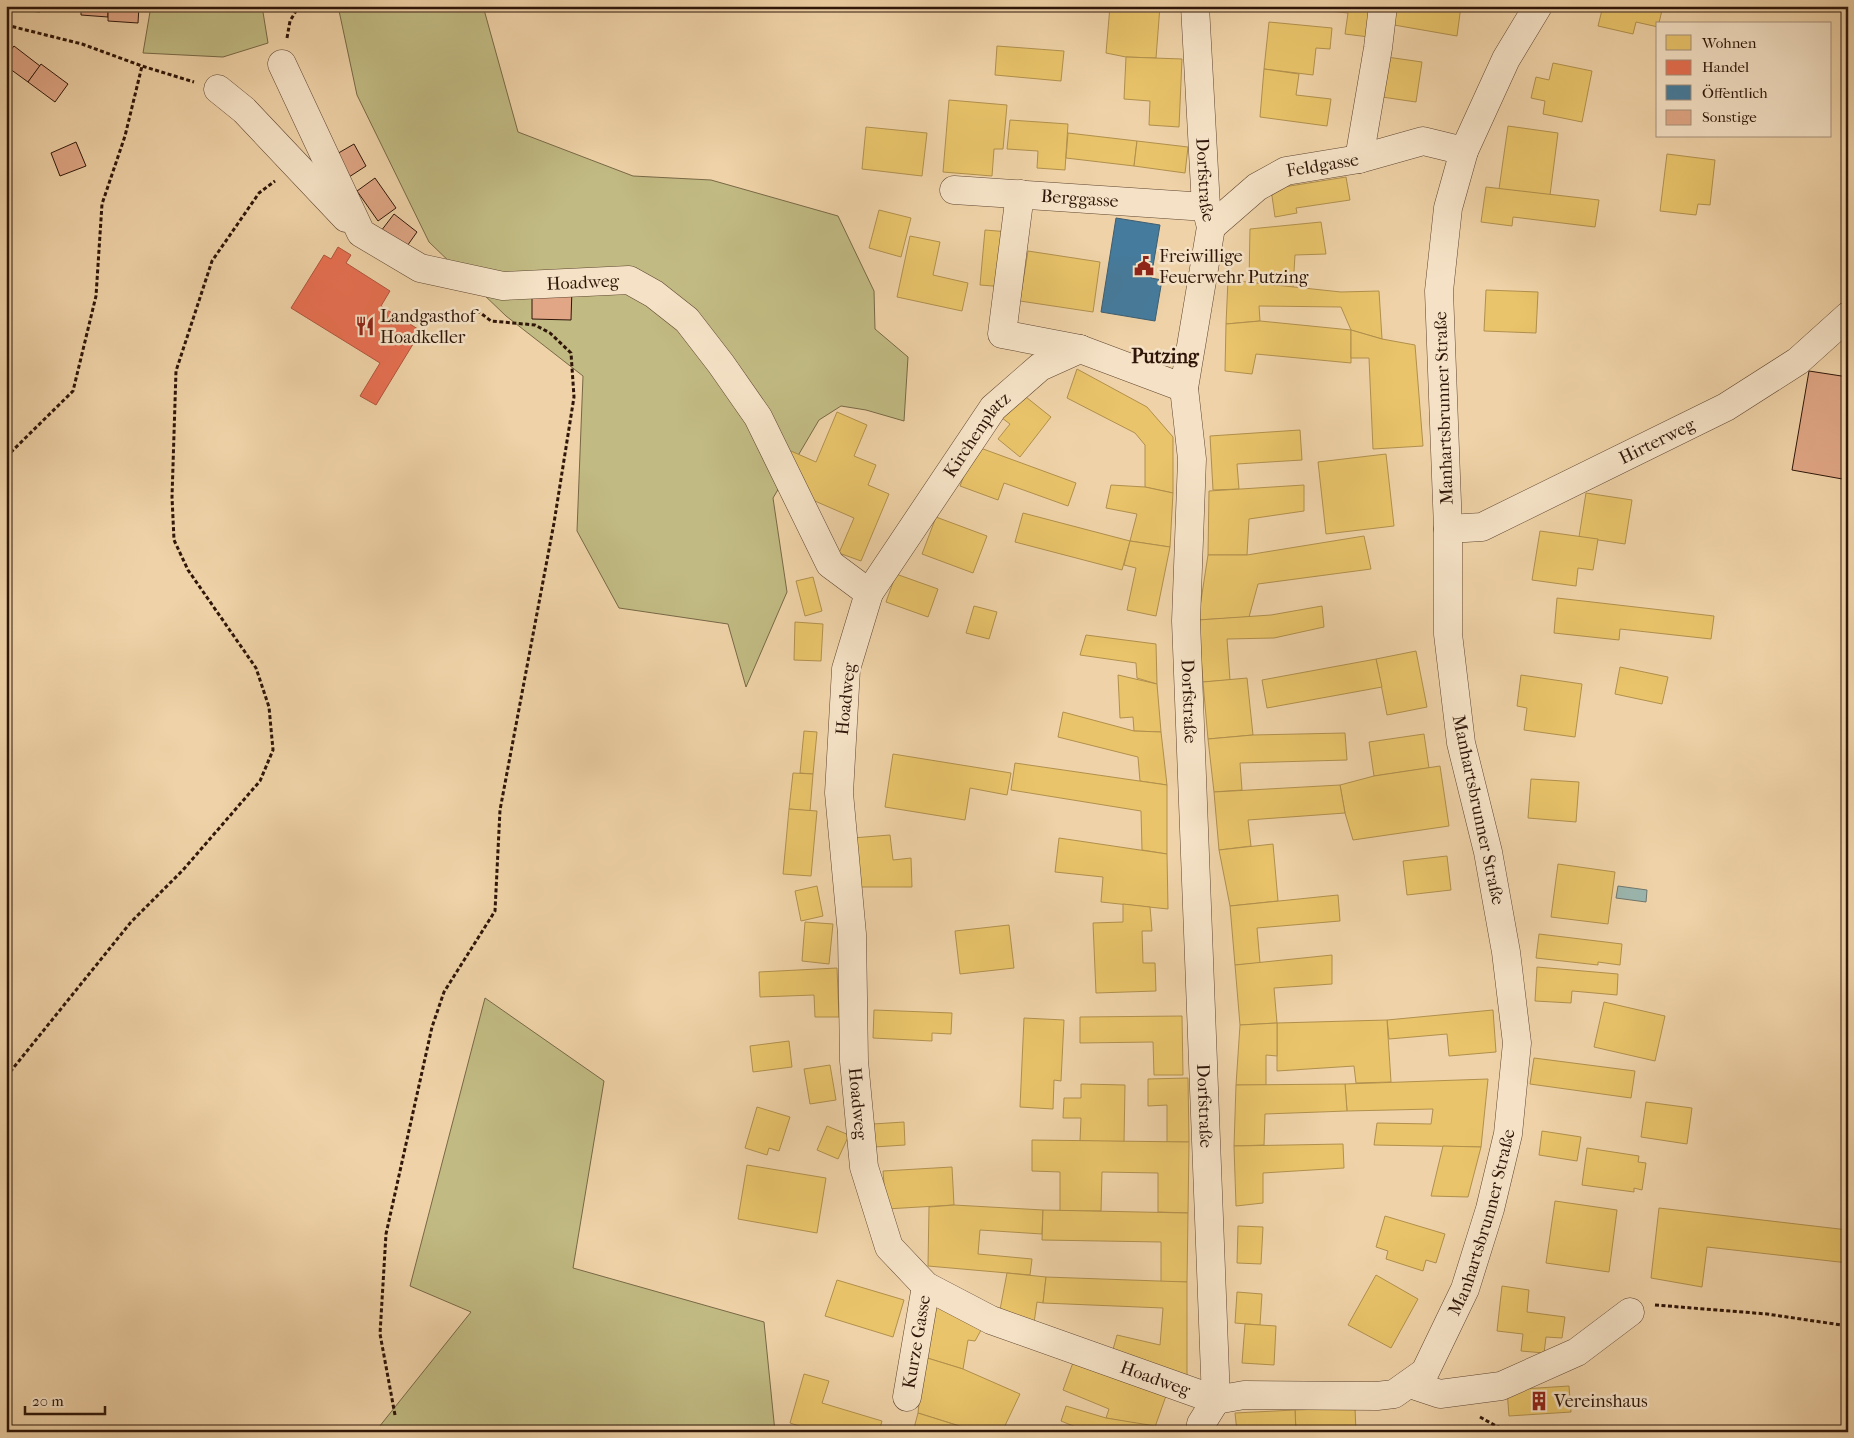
<svg xmlns="http://www.w3.org/2000/svg" width="1854" height="1438" font-family="'IM FELL French Canon',serif">
<style>
.green{fill:#c1ba82;stroke:#786846}
.water{fill:#9bb6ae;stroke:#70766c}
.homes{fill:#e9c46a;stroke:#b1904d}
.shops{fill:#e76f51;stroke:#b0543b}
.public{fill:#457b9d;stroke:#3e5d71}
.building{fill:#e0a685;stroke:#2f1609}
.lines{fill:none;stroke-linecap:round;stroke-linejoin:round}
.minor-casing{stroke:#5f4530;stroke-width:29}
.path{stroke:#2f1609;stroke-width:3;stroke-dasharray:4 2.5;stroke-linecap:butt}
.minor{stroke:#f5e2c6;stroke-width:28}
.labels{text-anchor:middle;dominant-baseline:central;stroke-width:5;stroke-linejoin:round;paint-order:stroke}
.street-label{font-size:18px;fill:#2f1609;stroke:#f5e2c6}
.poi-label{font-size:18px;fill:#2f1609;stroke:#f5e2c6;text-anchor:start}
.quarter-label{font-size:20px;font-weight:bold;fill:#2f1609;stroke:#f5e2c6}
</style>
<rect width="100%" height="100%" fill="#efd2a7"/>
<filter id="stains"><feTurbulence type="fractalNoise" baseFrequency=".004" numOctaves="4"/><feColorMatrix values="0 0 0 0 .2 0 0 0 0 .09 0 0 0 0 .02 0 0 0 .5 -.17"/></filter>
<radialGradient id="worn" r=".72"><stop offset=".6" stop-color="#630" stop-opacity="0"/><stop offset="1" stop-color="#630" stop-opacity=".3"/></radialGradient>
<!-- green -->
<g class="green">
<polygon points="151,6 262,6 268,43 223,57 143,53"/>
<polygon points="338,6 483,6 518,132 633,176 711,180 838,216 874,291 875,329 908,357 904,421 866,410 841,406 819,420 773,498 787,592 746,687 728,624 619,608 577,531 583,376 506,316 429,242 357,95"/>
<polygon points="485,998 604,1081 573,1268 764,1322 775,1432 375,1432 471,1312 410,1286"/>
</g>
<!-- water -->
<polygon class="water" points="1618,886 1647,890 1646,902 1616,898"/>
<!-- homes -->
<g class="homes">
<polygon points="1110,6 1160,6 1156,58 1126,57 1106,53"/>
<polygon points="1283,6 1372,6 1369,37 1345,34 1348,13"/>
<polygon points="1397,6 1461,6 1457,36 1394,25"/>
<polygon points="1603,6 1663,6 1658,27 1636,22 1633,34 1598,26"/>
<polygon points="1269,22 1332,28 1330,49 1316,48 1313,75 1264,69"/>
<polygon points="997,46 1064,51 1061,81 995,75"/>
<polygon points="1126,57 1182,59 1179,127 1149,125 1150,101 1124,99"/>
<polygon points="1387,57 1422,62 1416,102 1382,97"/>
<polygon points="1553,63 1592,71 1582,122 1543,114 1545,101 1531,98 1536,77 1549,80"/>
<polygon points="1264,69 1299,74 1296,95 1331,99 1327,126 1260,117"/>
<polygon points="949,100 1007,105 1003,149 994,149 992,176 943,172"/>
<polygon points="1010,120 1068,124 1065,170 1037,168 1038,151 1007,149"/>
<polygon points="1508,126 1558,133 1550,195 1499,189"/>
<polygon points="866,127 927,133 922,176 862,169"/>
<polygon points="1068,133 1137,141 1134,166 1066,158"/>
<polygon points="1137,141 1188,147 1185,173 1134,166"/>
<polygon points="1667,154 1715,160 1710,205 1698,204 1696,215 1660,211"/>
<polygon points="1346,177 1350,200 1296,208 1297,213 1275,217 1271,189"/>
<polygon points="1486,187 1599,200 1595,227 1513,217 1512,226 1481,222"/>
<polygon points="879,210 911,218 901,257 869,248"/>
<polygon points="1321,222 1326,254 1295,255 1293,288 1249,282 1250,229"/>
<polygon points="985,230 1009,232 1005,287 980,285"/>
<polygon points="910,236 940,242 933,275 968,283 962,311 897,297"/>
<polygon points="1028,251 1100,262 1093,312 1020,301"/>
<polygon points="1228,280 1341,292 1379,291 1382,339 1351,330 1341,307 1259,306 1260,321 1226,324"/>
<polygon points="1486,290 1538,292 1536,333 1484,331"/>
<polygon points="1260,321 1351,330 1351,363 1256,354 1252,374 1225,371 1226,324"/>
<polygon points="1351,330 1382,339 1415,345 1423,446 1373,449 1369,358 1351,358"/>
<polygon points="1077,369 1147,407 1173,437 1173,493 1145,487 1145,445 1135,433 1067,398"/>
<polygon points="1021,393 1051,417 1020,457 998,439 1010,424 1002,418"/>
<polygon points="837,412 867,425 854,456 876,465 868,485 889,494 861,561 839,553 854,518 801,495 786,462 791,451 816,462"/>
<polygon points="1300,430 1302,460 1237,464 1239,489 1213,490 1210,436"/>
<polygon points="975,446 1076,483 1068,506 1004,483 998,500 960,486"/>
<polygon points="1386,454 1394,526 1326,534 1318,462"/>
<polygon points="1111,485 1145,487 1173,493 1170,547 1130,541 1137,514 1106,508"/>
<polygon points="1304,485 1304,511 1249,519 1247,555 1208,555 1209,491"/>
<polygon points="1586,493 1632,500 1625,544 1579,537"/>
<polygon points="1023,513 1130,541 1122,570 1015,542"/>
<polygon points="936,517 987,536 973,573 922,554"/>
<polygon points="1540,531 1598,539 1593,570 1578,568 1576,586 1532,580"/>
<polygon points="1364,536 1371,569 1258,584 1249,617 1198,620 1208,555 1247,555"/>
<polygon points="1130,541 1170,547 1156,616 1127,610 1136,568 1124,565"/>
<polygon points="896,574 938,589 928,617 886,602"/>
<polygon points="813,577 822,611 805,616 796,581"/>
<polygon points="1557,598 1714,616 1711,639 1620,629 1619,640 1554,633"/>
<polygon points="974,606 997,612 989,639 966,633"/>
<polygon points="1322,606 1324,627 1274,638 1227,639 1230,680 1203,682 1198,620 1271,615"/>
<polygon points="795,622 823,624 821,661 794,660"/>
<polygon points="1086,635 1156,644 1157,684 1137,678 1136,663 1080,655"/>
<polygon points="1416,651 1427,707 1387,715 1376,659"/>
<polygon points="1376,659 1382,687 1267,708 1262,680"/>
<polygon points="1620,667 1668,677 1662,704 1615,694"/>
<polygon points="1118,675 1157,684 1161,732 1134,731 1133,717 1120,718"/>
<polygon points="1521,675 1582,684 1575,737 1524,730 1527,708 1517,706"/>
<polygon points="1247,678 1253,735 1208,739 1203,682"/>
<polygon points="1063,712 1134,731 1161,732 1167,785 1140,781 1138,757 1058,737"/>
<polygon points="804,731 817,732 813,774 800,773"/>
<polygon points="1345,733 1347,760 1240,763 1242,790 1214,792 1208,739 1253,735"/>
<polygon points="1424,734 1429,768 1374,776 1369,742"/>
<polygon points="893,754 1011,773 1007,795 970,788 965,820 885,807"/>
<polygon points="1015,763 1167,785 1167,854 1142,850 1141,811 1011,790"/>
<polygon points="1440,766 1449,826 1353,840 1345,813 1340,785 1374,776"/>
<polygon points="793,773 813,774 810,811 789,809"/>
<polygon points="1531,779 1579,782 1576,822 1528,818"/>
<polygon points="1340,785 1345,813 1248,820 1251,846 1219,850 1214,792"/>
<polygon points="789,809 817,811 811,876 783,874"/>
<polygon points="890,835 893,860 911,858 912,887 857,887 852,838"/>
<polygon points="1059,838 1167,854 1168,909 1101,902 1103,877 1055,872"/>
<polygon points="1273,844 1278,901 1230,906 1219,850"/>
<polygon points="1447,856 1451,890 1407,895 1403,861"/>
<polygon points="1558,864 1615,872 1608,924 1551,917"/>
<polygon points="817,886 823,916 801,921 795,891"/>
<polygon points="1338,895 1340,921 1257,928 1260,963 1235,965 1230,906"/>
<polygon points="1123,904 1150,907 1152,931 1142,931 1143,963 1155,963 1156,991 1096,993 1093,923 1123,922"/>
<polygon points="805,922 833,924 829,964 802,961"/>
<polygon points="1009,925 1014,968 960,974 955,931"/>
<polygon points="1539,934 1622,944 1620,965 1598,962 1598,965 1536,958"/>
<polygon points="1332,955 1332,984 1274,988 1277,1023 1240,1025 1235,965"/>
<polygon points="1537,967 1618,974 1617,995 1572,991 1571,1003 1535,1001"/>
<polygon points="837,968 839,1017 815,1017 814,995 760,997 759,972"/>
<polygon points="1604,1002 1665,1016 1655,1061 1594,1047"/>
<polygon points="874,1010 952,1013 951,1034 932,1033 932,1041 873,1038"/>
<polygon points="1493,1010 1496,1052 1449,1056 1447,1034 1389,1039 1387,1020"/>
<polygon points="1182,1016 1183,1075 1154,1075 1153,1042 1080,1043 1080,1017"/>
<polygon points="1024,1018 1064,1020 1061,1081 1054,1080 1053,1109 1020,1107"/>
<polygon points="1387,1020 1391,1082 1356,1083 1354,1066 1277,1071 1277,1023"/>
<polygon points="1277,1023 1277,1056 1266,1055 1266,1085 1236,1085 1240,1025"/>
<polygon points="789,1041 792,1067 753,1072 750,1046"/>
<polygon points="1534,1058 1635,1071 1631,1098 1530,1084"/>
<polygon points="830,1065 836,1100 810,1104 804,1069"/>
<polygon points="1188,1078 1189,1142 1167,1142 1167,1105 1148,1106 1148,1079"/>
<polygon points="1488,1079 1481,1147 1374,1145 1377,1123 1431,1124 1433,1109 1347,1111 1345,1084"/>
<polygon points="1081,1084 1125,1085 1124,1142 1080,1141 1081,1118 1063,1118 1064,1098 1081,1098"/>
<polygon points="1345,1084 1347,1111 1265,1114 1264,1145 1234,1146 1236,1085"/>
<polygon points="1646,1102 1692,1108 1687,1144 1641,1137"/>
<polygon points="757,1107 790,1117 779,1151 769,1148 767,1155 745,1148"/>
<polygon points="904,1122 905,1145 874,1147 873,1124"/>
<polygon points="827,1126 849,1135 838,1159 817,1150"/>
<polygon points="1542,1131 1581,1137 1577,1161 1539,1155"/>
<polygon points="1032,1140 1189,1142 1188,1213 1158,1212 1158,1173 1102,1172 1101,1211 1060,1211 1060,1172 1032,1171"/>
<polygon points="1343,1144 1344,1168 1263,1173 1263,1203 1236,1206 1234,1146"/>
<polygon points="1443,1146 1481,1147 1468,1197 1431,1196"/>
<polygon points="1587,1148 1639,1156 1638,1162 1646,1163 1642,1190 1634,1188 1634,1192 1582,1185"/>
<polygon points="747,1165 826,1178 817,1233 738,1219"/>
<polygon points="952,1167 954,1205 886,1209 883,1171"/>
<polygon points="1555,1201 1617,1210 1609,1272 1546,1263"/>
<polygon points="954,1205 1043,1210 1042,1234 980,1230 978,1254 1032,1259 1030,1275 928,1266 929,1207"/>
<polygon points="1659,1208 1848,1230 1848,1263 1707,1247 1702,1287 1651,1278"/>
<polygon points="1043,1210 1188,1213 1187,1282 1161,1282 1161,1242 1042,1240"/>
<polygon points="1385,1216 1445,1234 1436,1263 1426,1260 1423,1271 1386,1259 1388,1251 1376,1247"/>
<polygon points="1238,1226 1263,1227 1261,1264 1237,1263"/>
<polygon points="1007,1273 1046,1277 1043,1303 1037,1302 1033,1330 999,1315"/>
<polygon points="1376,1275 1418,1299 1391,1348 1348,1325"/>
<polygon points="1046,1277 1187,1282 1187,1377 1112,1353 1117,1335 1160,1345 1163,1308 1043,1303"/>
<polygon points="837,1280 904,1300 893,1337 825,1316"/>
<polygon points="1502,1286 1529,1290 1527,1312 1565,1317 1562,1338 1546,1337 1544,1353 1521,1351 1523,1334 1497,1331"/>
<polygon points="1237,1292 1262,1294 1260,1325 1235,1323"/>
<polygon points="933,1297 985,1323 975,1341 968,1340 963,1369 924,1357"/>
<polygon points="1245,1324 1276,1326 1274,1365 1242,1363"/>
<polygon points="924,1357 963,1369 1020,1394 1002,1432 979,1432 918,1413"/>
<polygon points="1075,1357 1167,1393 1155,1427 1106,1418 1109,1409 1063,1390"/>
<polygon points="804,1374 829,1381 822,1403 882,1421 879,1432 818,1432 790,1423"/>
<polygon points="1569,1386 1571,1412 1509,1416 1507,1390"/>
<polygon points="1066,1406 1106,1418 1180,1430 1180,1432 1088,1432 1061,1421"/>
<polygon points="1355,1408 1356,1432 1296,1432 1295,1410"/>
<polygon points="1295,1410 1296,1432 1237,1432 1235,1413"/>
<polygon points="918,1413 972,1430 972,1432 913,1432"/>
</g>
<!-- shops -->
<polygon class="shops" points="338,247 351,255 346,263 390,291 381,306 421,331 376,405 360,396 380,363 291,308 324,255 331,259"/>
<!-- public -->
<polygon class="public" points="1116,218 1160,225 1151,278 1162,280 1155,321 1101,312"/>
<!-- building -->
<g class="building">
<polygon points="15,6 40,6 40,12 15,10"/>
<polygon points="81,6 108,6 108,17 81,15"/>
<polygon points="108,6 139,6 138,23 108,21"/>
<polygon points="14,46 40,66 28,82 6,66 6,56"/>
<polygon points="41,64 68,84 55,102 28,82"/>
<polygon points="76,142 86,166 60,176 51,153"/>
<polygon points="354,144 366,166 349,177 335,155"/>
<polygon points="375,178 396,208 378,221 357,191"/>
<polygon points="394,214 417,232 405,249 381,231"/>
<polygon points="532,288 572,288 571,320 532,319"/>
<polygon points="1809,371 1848,377 1848,480 1792,470"/>
</g>
<g class="lines">
<defs>
<g id="minor">
<path id="s1" d="M1195 6 1206 207 1211 227 1184 388 1192 459 1186 621 1216 1400"/>
<path id="s2" d="M282 64 361 233 420 268 503 286 629 280 654 294 687 320 721 364 758 417 830 564 869 593 993 408 1040 367 1080 349 1184 388"/>
<polyline points="218,89 244,110 346,218"/>
<polyline points="1359,159 1423,141 1464,151"/>
<path id="s3" d="M954 190 1206 207"/>
<polyline points="1020,194 1002,334 1080,349"/>
<path id="s4" d="M1211 227 1257 187 1286 171 1359 159 1378 48 1383 6"/>
<path id="s5" d="M1448 529 1482 527 1726 407 1798 361 1848 316"/>
<path id="s6" d="M869 593 846 669 839 793 852 934 854 1061 864 1167 889 1247 926 1286 991 1320 1216 1400 1244 1395 1377 1396 1394 1394 1425 1372 1465 1289 1490 1209 1508 1134 1517 1043 1506 952 1488 852 1461 743 1448 634V529L1439 291 1448 208 1464 151 1506 59 1538 6"/>
<polyline points="1410,1384 1440,1394 1501,1386 1577,1352 1630,1312"/>
<path id="s7" d="M907 1397 926 1286"/>
<polyline points="1200,1432 1201,1424 1216,1400"/>
</g>
</defs>
<!-- minor casing -->
<use href="#minor" class="minor-casing"/>
<!-- path -->
<g class="path">
<polyline points="6,25 82,44 142,66 194,82"/>
<polyline points="287,38 290,21 299,6"/>
<polyline points="6,457 73,391 96,296 102,204 125,136 142,66"/>
<polyline points="6,1077 131,922 183,870 260,781 273,750 269,707 256,668 188,570 174,540 172,497 176,371 212,261 259,193 275,181"/>
<polyline points="1655,1305 1767,1314 1848,1326"/>
<polyline points="395,1415 380,1334 386,1234 432,1027 444,992 495,911 500,810 554,523 574,397 571,353 550,333 535,325 491,321 474,308"/>
<polyline points="1480,1417 1496,1426 1511,1432"/>
</g>
<!-- minor -->
<use href="#minor" class="minor"/>
</g>
<!-- icons -->
<defs>
<symbol id="civic-bare" viewBox="-9 -9 18 18"><path d="M-.6-6.5H3V-4.5H.6V-3L4-1V1h2V6H-6V1h2V-1L-.6-3ZM-1.2 2.5V6h2.4V2.5Z" fill="#8f2418" stroke="#f5e2c6" stroke-width="2.5" paint-order="stroke"/></symbol>
<symbol id="restaurant-bare" viewBox="-9 -9 18 18"><path d="M-5-6h1v4h1v-4h1v4h1v-4h1v5L-1.5 .5V6h-2V.5L-5-1ZM5-6V6H3V1.5H1.5Q1.5-4 5-6Z" fill="#8f2418" stroke="#f5e2c6" stroke-width="2.5" paint-order="stroke"/></symbol>
<symbol id="building-bare" viewBox="-9 -9 18 18"><path d="M-4-6H4V6H1V3H-1V6H-4ZM-2.5-4.3h1.7v1.8h-1.7ZM.8-4.3h1.7v1.8H.8ZM-2.5-1h1.7V.8h-1.7ZM.8-1h1.7V.8H.8Z" fill="#8f2418" stroke="#f5e2c6" stroke-width="2.5" paint-order="stroke"/></symbol>
</defs>
<g fill-rule="evenodd">
<use href="#civic-bare" x="1130" y="252" width="28" height="28"/>
<use href="#restaurant-bare" x="351" y="312" width="28" height="28"/>
<use href="#building-bare" x="1525" y="1387" width="28" height="28"/>
</g>
<g class="labels">
<!-- street labels -->
<g class="street-label">
<text stroke="none"><textPath href="#s4" startOffset="131">Feldgasse</textPath></text>
<text stroke="none"><textPath href="#s1" startOffset="174">Dorfstraße</textPath></text>
<text stroke="none"><textPath href="#s3" startOffset="126">Berggasse</textPath></text>
<text stroke="none"><textPath href="#s2" startOffset="420">Hoadweg</textPath></text>
<text transform="translate(1444 408) rotate(-92)">Manhartsbrunner Straße</text>
<text stroke="none"><textPath href="#s2" startOffset="1061">Kirchenplatz</textPath></text>
<text stroke="none"><textPath href="#s5" startOffset="229">Hirterweg</textPath></text>
<text transform="translate(846 699) rotate(-84)">Hoadweg</text>
<text stroke="none"><textPath href="#s1" startOffset="699">Dorfstraße</textPath></text>
<text transform="translate(1478 810) rotate(78)">Manhartsbrunner Straße</text>
<text stroke="none"><textPath href="#s6" startOffset="515">Hoadweg</textPath></text>
<text stroke="none"><textPath href="#s1" startOffset="1104">Dorfstraße</textPath></text>
<text stroke="none"><textPath href="#s6" startOffset="1406">Manhartsbrunner Straße</textPath></text>
<text stroke="none"><textPath href="#s7" startOffset="56">Kurze Gasse</textPath></text>
<text stroke="none"><textPath href="#s6" startOffset="964">Hoadweg</textPath></text>
</g>
<!-- poi labels -->
<g class="poi-label">
<text x="1159" y="256">Freiwillige<tspan x="1159" dy="21">Feuerwehr Putzing</tspan></text>
<text x="380" y="316">Landgasthof<tspan x="380" dy="21">Hoadkeller</tspan></text>
<text x="1554" y="1401">Vereinshaus</text>
</g>
<!-- quarter labels -->
<g class="quarter-label">
<text x="1165" y="356">Putzing</text>
</g>
</g>
<!-- margin -->
<rect width="1854" height="1438" fill="none" stroke="#efd2a7" stroke-width="25"/>
<rect x="8" y="8" width="1839" height="1423" fill="none" stroke="#2f1609" stroke-width="2.5"/>
<rect x="12" y="12" width="1829" height="1413" fill="none" stroke="#2f1609"/>
<!-- legend -->
<rect x="1656" y="22" width="175" height="115" fill="#f5e2c6" stroke="#a6907a"/>
<rect x="1666" y="35" width="25" height="15" fill="#e9c46a" stroke="#a6907a"/>
<text x="1702" y="48" font-size="15" fill="#2f1609">Wohnen</text>
<rect x="1666" y="60" width="25" height="15" fill="#e76f51" stroke="#a6907a"/>
<text x="1702" y="72" font-size="15" fill="#2f1609">Handel</text>
<rect x="1666" y="85" width="25" height="15" fill="#457b9d" stroke="#a6907a"/>
<text x="1702" y="98" font-size="15" fill="#2f1609">Öffentlich</text>
<rect x="1666" y="110" width="25" height="15" fill="#e0a685" stroke="#a6907a"/>
<text x="1702" y="122" font-size="15" fill="#2f1609">Sonstige</text>
<!-- scale -->
<path d="M25 1406v8h80v-8" fill="none" stroke="#2f1609" stroke-width="2.5"/>
<text x="32" y="1406" font-size="15" fill="#2f1609" stroke="#f5e2c6" stroke-width="4" paint-order="stroke">20 m</text>
<rect width="100%" height="100%" filter="url(#stains)"/>
<rect width="100%" height="100%" fill="url(#worn)"/>
</svg>
